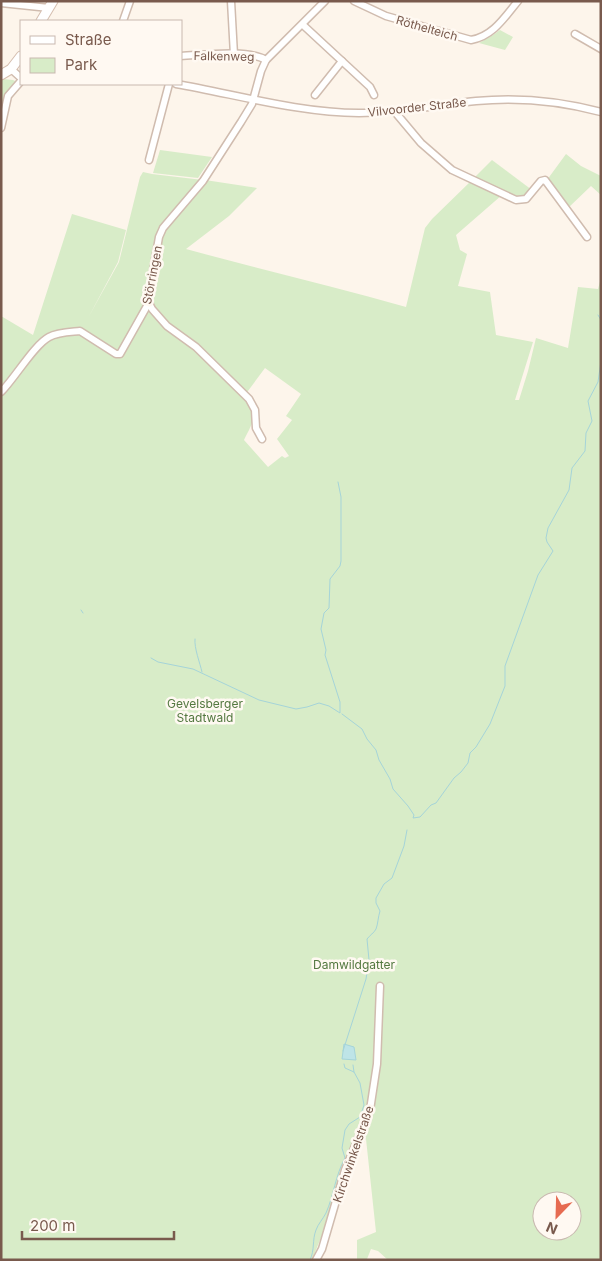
<svg xmlns="http://www.w3.org/2000/svg" width="602" height="1261" font-family="Inter,sans-serif">
<style>
.green{fill:#d8ecc8;fill-rule:evenodd}
.water{fill:#bee4e7;stroke:#a5d4d9}
.lines{fill:none;stroke-linecap:round;stroke-linejoin:round}
.stream{stroke:#a5d4d9;stroke-width:1}
.street-casing{stroke:#d0bcaf;stroke-width:9}
.secondary-casing{stroke:#d5beaf;stroke-width:11}
.street{stroke:#fff;stroke-width:6}
.secondary{stroke:#fff;stroke-width:9}
.labels{text-anchor:middle;dominant-baseline:central;stroke-width:5;stroke-linejoin:round;paint-order:stroke}
.street-label{font-size:12px;fill:#795a4d;stroke:#fff9f2}
.park-label{font-size:12px;fill:#547941;stroke:#fff9f2}
</style>
<rect width="100%" height="100%" fill="#fdf5eb"/>
<!-- green -->
<g class="green">
<polygon points="500,30 513,37 505,50 479,43 493,35"/>
<polygon points="3,79 13,80 17,82 1,113 1,80"/>
<polygon points="160,150 212,157 198,178 153,173"/>
<polygon points="566,154 581,166 601,176 601,195 591,186 568,208 547,180"/>
<polygon points="492,160 532,190 525,198 520,199 473,179"/>
<path d="M143 172 152 174 203 180 162 228 158 237 148 301 136 326H137L148 304C158 325 179 333 195 348 214 364 230 383 248 400 259 415 251 426 244 440L268 467 282 456 285 458 289 456 277 439 292 420 286 416 301 394 265 368 245 395C228 378 212 361 195 345 179 330 158 323 150 302L160 238 163 229 205 180 257 188 229 216 186 249C259 269 333 286 406 307L425 228 432 219 471 181 502 195 456 235 460 250 467 254 458 286 490 292 496 335 533 342 515 400H519L528 371 536 338 568 348 578 287 598 289 601 278V1260H388L378 1251 371 1249 367 1259 357 1260V1240L376 1232 366 1139 351 1162 312 1260H1V316L33 335 72 214 126 230 118 262 88 318 119 262 140 177ZM542 1201H572V1231H542Z"/>
</g>
<!-- water -->
<polygon class="water" points="344,1044 354,1047 356,1060 342,1059"/>
<g class="lines">
<!-- stream -->
<g class="stream">
<polyline points="598,315 601,320"/>
<polyline points="81,610 83,613"/>
<path d="M195 639C194 648 200 663 202 672"/>
<polyline points="151,658 158,662 193,669 259,700 296,709 307,707 319,703 329,706 340,713 340,702 325,655 326,650 321,629 324,613 329,608 330,579 340,566 341,561 341,497 338,482"/>
<polyline points="342,714 362,729 367,739 376,750 379,760 390,779 393,789 408,806 414,815 413,818 420,817 431,805 436,803 454,778 461,772 468,763 470,753 476,747 490,724 505,686 505,666 538,575 553,551 547,542 546,538 548,528 569,490 572,468 585,451 586,433 592,421 588,401 598,382 601,361"/>
<path d="M343 1051 366 979 369 960 367 939C370 935 374 933 376 929 378 924 378 917 380 911L376 903V898L384 884 392 878 404 846 407 830"/>
<polyline points="353,1065 354,1072"/>
<path d="M310 1260C315 1250 312 1240 316 1230 318 1224 323 1219 326 1213 334 1195 335 1176 345 1158L342 1148 345 1130 349 1124 360 1117 364 1105 360 1083 354 1072 345 1068 344 1064"/>
</g>
<defs>
<g id="street">
<polyline points="231,1 234,55"/>
<path d="M354 1 386 16 471 40C493 36 504 18 518 1"/>
<polyline points="1,3 49,8"/>
<polyline points="123,21 130,1"/>
<polyline points="303,25 370,87 374,95"/>
<polyline points="575,34 601,49"/>
<path d="M181 56C204 55 247 49 266 60"/>
<polyline points="11,69 21,78"/>
<path d="M176 84C234 94 300 113 359 113 399 113 437 105 476 101 518 97 560 101 601 112"/>
<polyline points="315,95 342,61"/>
<polyline points="395,112 421,143 452,170 516,200 526,199 541,181 545,180 587,237"/>
<polyline points="1,128 8,96 21,81"/>
<polyline points="149,160 169,84"/>
<polyline points="148,301 152,309 167,326 196,347 249,399 255,410 256,428 262,439"/>
<path d="M1 392C15 378 34 345 49 337 58 332 71 332 80 331L116 354H120L147 306 159 237 163 228 203 181 241 122 252 104 261 71 266 60 325 1"/>
<polyline points="316,1260 322,1249 345,1170 370,1110 377,1064 380,986"/>
</g>
<g id="secondary">
<polyline points="41,21 53,1"/>
<polyline points="1,75 11,69 21,56"/>
</g>
</defs>
<!-- street casing -->
<use href="#street" class="street-casing"/>
<!-- secondary casing -->
<use href="#secondary" class="secondary-casing"/>
<!-- street -->
<use href="#street" class="street"/>
<!-- secondary -->
<use href="#secondary" class="secondary"/>
</g>
<g class="labels">
<!-- street labels -->
<g class="street-label">
<text transform="translate(427 28) rotate(16)">Röthelteich</text>
<text transform="translate(224 56) rotate(1)">Falkenweg</text>
<text transform="translate(417 107) rotate(-6)">Vilvoorder Straße</text>
<text transform="translate(152 275) rotate(-79)">Störringen</text>
<text transform="translate(353 1154) rotate(-71)">Kirchwinkelstraße</text>
</g>
<!-- park labels -->
<g class="park-label">
<text x="205" y="703">Gevelsberger<tspan x="205" dy="14">Stadtwald</tspan></text>
<text x="354" y="964">Damwildgatter</text>
</g>
</g>
<!-- border -->
<rect width="602" height="1261" fill="none" stroke="#795a4d" stroke-width="5"/>
<!-- legend -->
<rect x="20" y="20" width="162" height="65" fill="#fff9f2" stroke="#c9b9b0"/>
<rect x="30" y="36" width="25" height="8" fill="#ffffff" stroke="#c9b9b0"/>
<text x="65" y="45" font-size="15" fill="#795a4d">Straße</text>
<rect x="30" y="58" width="25" height="15" fill="#d8ecc8" stroke="#c9b9b0"/>
<text x="65" y="70" font-size="15" fill="#795a4d">Park</text>
<!-- north arrow -->
<g transform="translate(557 1216) rotate(203)"><circle r="24" fill="#fff9f2" stroke="#c9b9b0"/>
<path d="M0-4L9 19L0 12L-9 19Z" fill="#e66b51"/>
<text y="-8" font-size="14" font-weight="bold" text-anchor="middle" fill="#795a4d">N</text>
</g>
<!-- scale -->
<path d="M22 1231v8h152v-8" fill="none" stroke="#795a4d" stroke-width="2.5"/>
<text x="30" y="1231" font-size="15" fill="#795a4d" stroke="#fff9f2" stroke-width="4" paint-order="stroke">200 m</text>
</svg>
